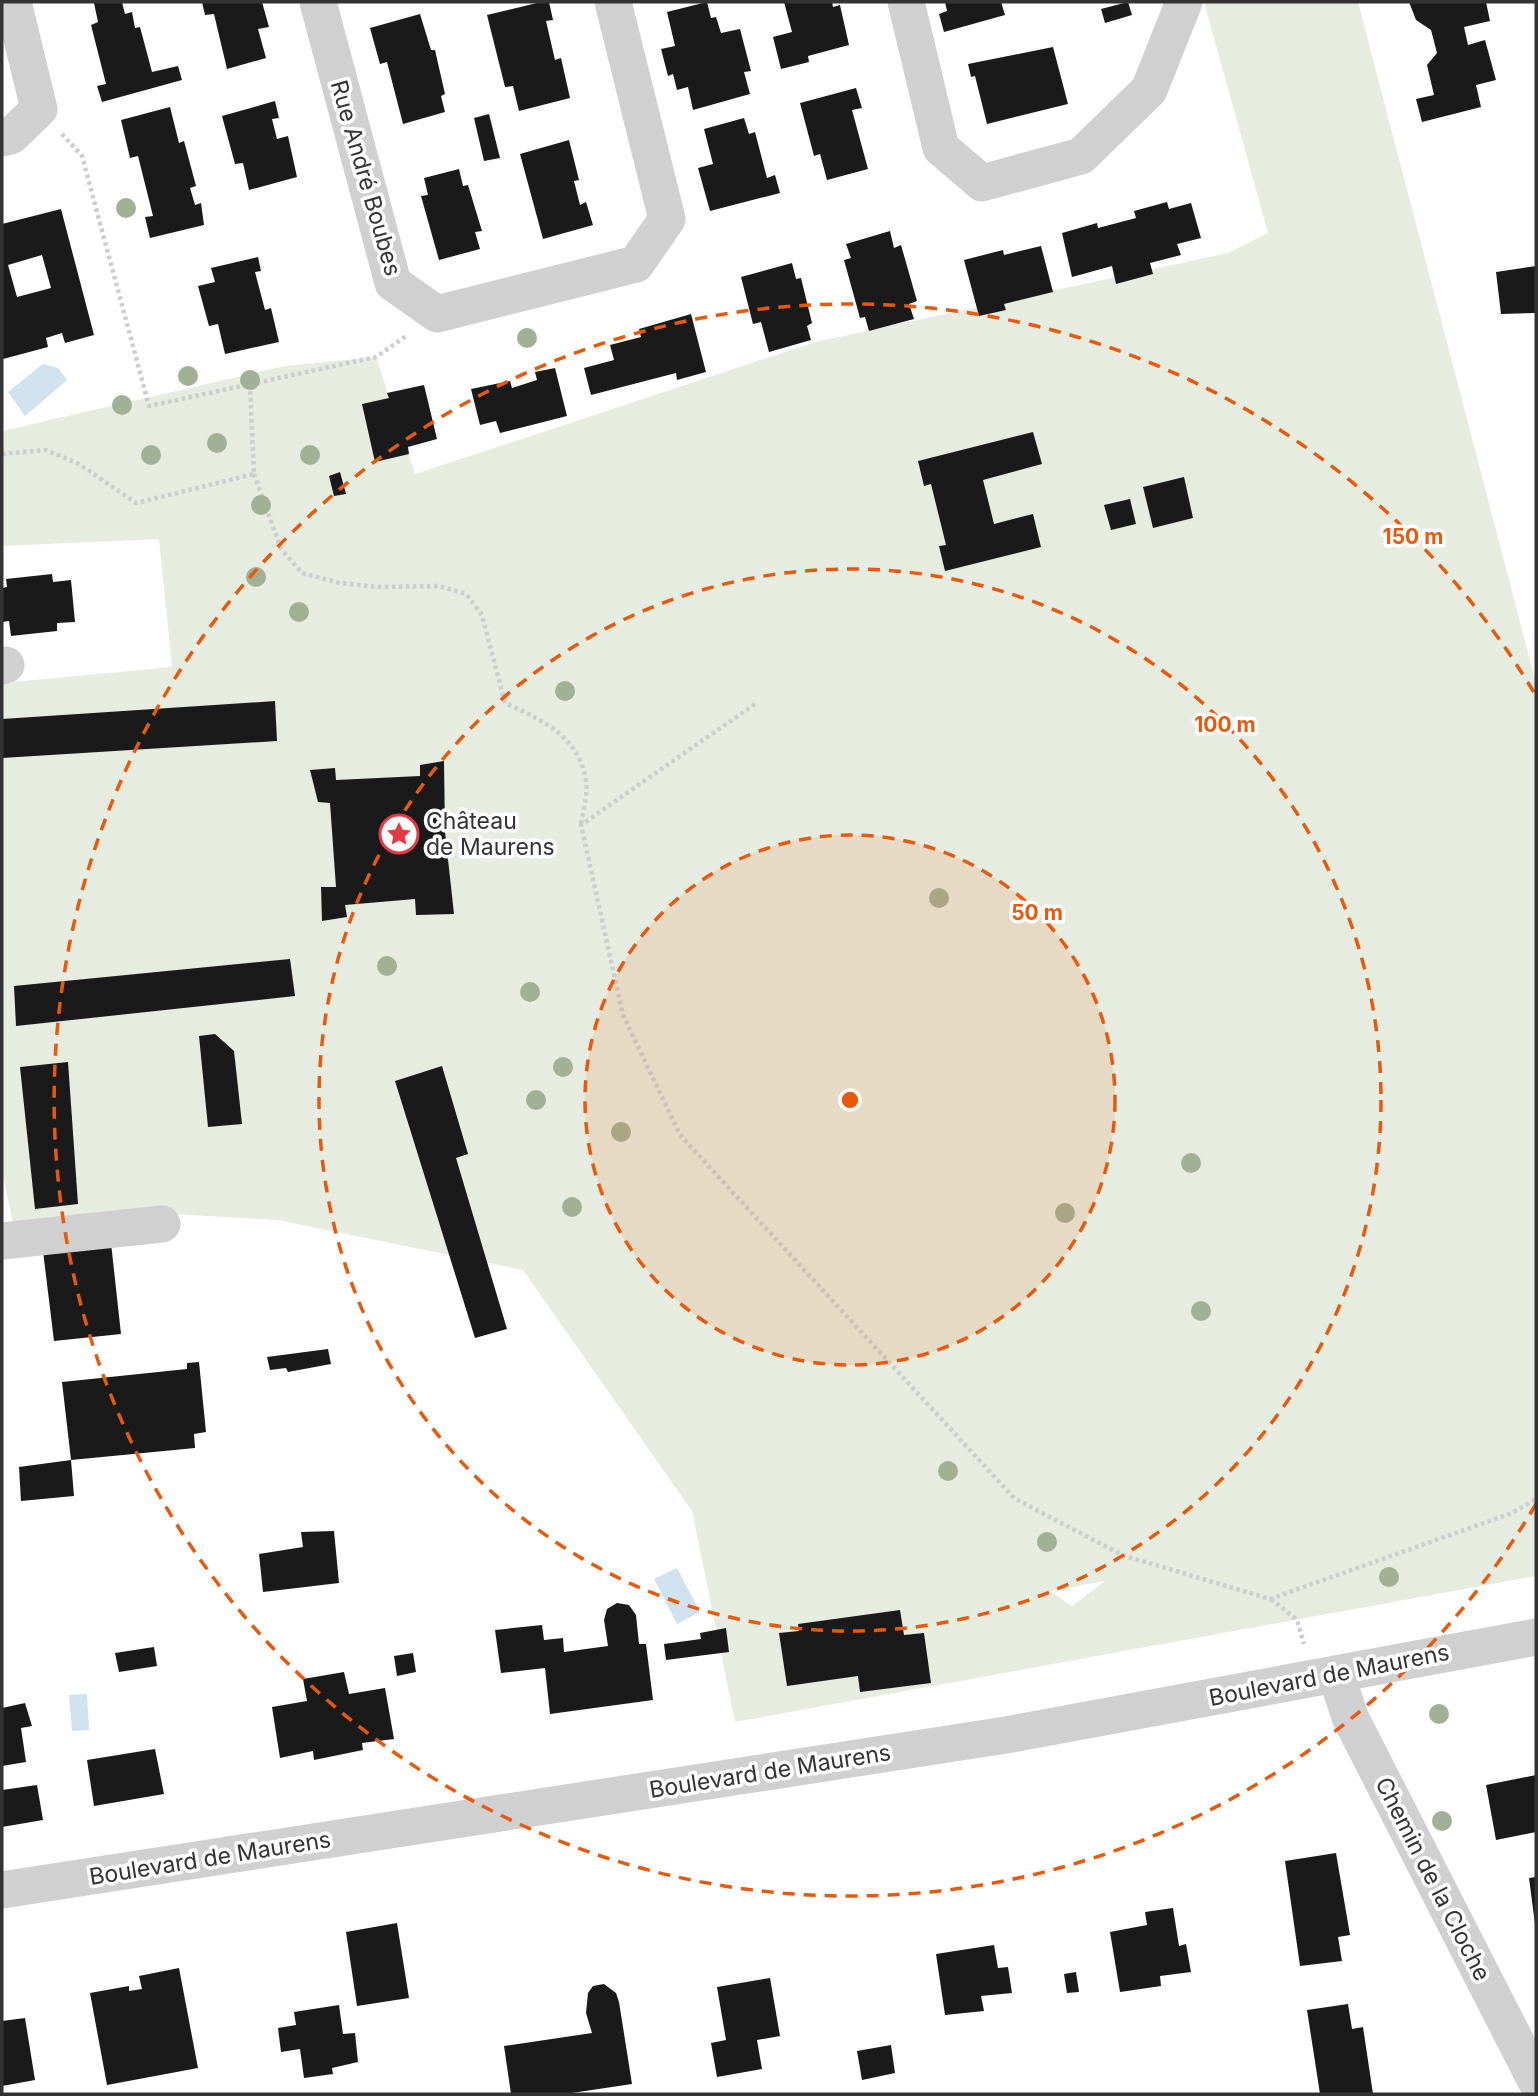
<svg xmlns="http://www.w3.org/2000/svg" width="1538" height="2096" font-family="Inter,sans-serif">
<style>
.green{fill:#e6ecdf;fill-rule:evenodd}
.water{fill:#cfe2ee}
.building{fill:#1a1a1a;fill-rule:evenodd}
.lines{fill:none;stroke-linecap:round;stroke-linejoin:round}
.path{stroke:#cdcdcd;stroke-width:4.5;stroke-dasharray:3.5 3.5;stroke-linecap:butt}
.minor{stroke:#d0d0d0;stroke-width:37}
.tree{fill:#a2b095}
.ring{fill:none;stroke:#e8590c;stroke-width:3.5;stroke-dasharray:12 9}
.labels{text-anchor:middle;dominant-baseline:central;stroke-width:7;stroke-linejoin:round;paint-order:stroke}
.street-label{font-size:23px;fill:#333;stroke:#fff}
.poi-label{font-size:23px;fill:#333;stroke:#fff;text-anchor:start}
.centre{fill:#e8590c;stroke:#fff;stroke-width:3.5}
.ring-label{font-size:21px;text-anchor:middle;font-weight:bold;fill:#e8590c;stroke:#fff;stroke-width:7;stroke-linejoin:round;paint-order:stroke}
</style>
<rect width="100%" height="100%" fill="#fff"/>
<!-- green -->
<path class="green" d="M1204 2H1358L1536 683V1576L735 1722 692 1511 523 1270 278 1220 172 1214 13 1224 2 1170V683L172 667 159 539 2 546V431L285 366 376 357 415 474 816 342 1228 253 1268 233ZM1105 1581 1072 1606 1051 1592V1591Z"/>
<!-- water -->
<g class="water">
<polygon points="43,364 58,368 67,380 25,416 8,392"/>
<polygon points="677,1568 700,1612 677,1624 654,1579"/>
<polygon points="87,1694 89,1730 72,1731 69,1695"/>
</g>
<!-- building -->
<g class="building">
<polygon points="122,2 125,14 132,12 135,28 140,27 152,72 178,66 182,80 102,102 97,86 106,84 91,25 98,22 94,3"/>
<polygon points="202,2 262,2 269,27 258,29 266,58 227,69 214,14 205,15"/>
<polygon points="541,2 549,2 553,20 546,21 555,60 561,58 570,98 519,111 513,86 505,87 487,15"/>
<polygon points="707,2 711,18 716,17 721,33 740,29 751,71 744,72 750,94 693,110 688,87 677,90 673,74 668,76 661,49 675,46 667,12"/>
<polygon points="784,2 832,2 833,7 840,5 849,45 808,56 809,62 781,69 773,37 792,32"/>
<polygon points="945,2 1001,2 1005,15 944,32 939,14 947,11"/>
<polygon points="1128,2 1132,15 1105,23 1101,9"/>
<polygon points="1409,2 1486,2 1490,21 1464,27 1468,45 1485,40 1496,80 1476,85 1481,107 1422,122 1416,99 1434,95 1427,65 1437,53 1431,30 1416,20"/>
<polygon points="420,14 431,50 435,50 445,94 441,96 445,112 403,124 387,62 380,64 370,28"/>
<polygon points="1053,47 1068,104 987,124 975,76 971,77 968,64"/>
<polygon points="856,88 862,108 852,110 868,169 827,180 820,154 814,156 800,103"/>
<polygon points="275,101 279,118 272,119 277,139 288,136 297,177 249,190 243,163 235,164 222,116"/>
<polygon points="170,107 179,143 184,141 196,186 190,188 195,205 201,203 204,225 150,238 145,217 153,216 138,156 130,158 121,120"/>
<polygon points="489,114 500,158 484,161 474,118"/>
<polygon points="744,118 749,134 755,132 767,178 775,175 780,193 710,211 698,168 713,164 704,129"/>
<polygon points="569,140 579,180 574,181 580,205 586,202 593,225 543,239 520,154"/>
<polygon points="459,169 463,186 468,185 482,231 475,232 480,249 439,260 421,196 428,195 424,178"/>
<polygon points="1167,202 1169,209 1191,203 1201,238 1177,244 1181,255 1150,263 1153,274 1116,284 1112,266 1072,277 1062,233 1097,223 1098,228 1136,218 1134,211"/>
<path d="M61 209 94 335 65 343 62 333 46 338 48 347 3 359 2 224ZM42 255 51 288 17 297 8 265Z"/>
<polygon points="890,231 894,248 901,245 917,301 909,304 914,319 869,331 865,317 860,318 844,260 851,258 846,244"/>
<polygon points="1041,246 1053,292 1004,304 1006,310 979,316 964,260 1003,250 1004,255"/>
<polygon points="258,257 261,271 255,272 265,310 271,308 279,342 225,354 218,324 209,326 198,286 215,282 211,268"/>
<polygon points="792,263 796,279 801,278 812,323 807,326 811,340 769,352 761,322 753,324 741,277"/>
<polygon points="1536,266 1536,313 1501,314 1496,272"/>
<polygon points="691,314 706,372 677,380 676,373 591,395 584,368 614,360 610,345 641,337 639,329"/>
<polygon points="555,368 567,416 500,433 496,421 480,425 471,389 510,381 512,388 537,380 535,372"/>
<polygon points="424,385 437,439 408,447 409,454 375,462 362,404 389,398 387,393"/>
<polygon points="1033,432 1042,464 983,480 994,524 1033,514 1041,547 945,571 939,546 946,545 931,484 924,486 918,461"/>
<polygon points="340,472 346,494 334,496 329,476"/>
<polygon points="1184,477 1193,518 1153,528 1143,487"/>
<polygon points="1130,499 1136,524 1111,530 1104,505"/>
<polygon points="52,574 53,582 71,580 75,622 57,623 57,631 11,636 9,621 2,622 2,588 7,587 6,579"/>
<polygon points="275,701 277,741 2,758 2,719"/>
<polygon points="444,761 445,832 454,914 416,915 415,899 345,905 347,917 322,921 321,887 336,887 330,803 318,802 310,770 335,768 336,780 420,776 420,765"/>
<polygon points="290,959 295,996 16,1026 14,986"/>
<polygon points="215,1034 234,1051 242,1124 208,1127 199,1036"/>
<polygon points="68,1062 78,1204 35,1209 20,1067"/>
<polygon points="442,1066 468,1154 456,1158 507,1329 475,1338 395,1081"/>
<polygon points="111,1243 121,1334 54,1341 43,1251"/>
<polygon points="328,1349 331,1364 288,1372 286,1368 270,1370 267,1357"/>
<polygon points="199,1362 206,1432 194,1434 195,1448 71,1460 62,1382 187,1369 187,1363"/>
<polygon points="71,1460 74,1496 21,1501 19,1467"/>
<polygon points="334,1531 339,1583 263,1592 259,1554 303,1547 301,1532"/>
<polygon points="617,1603 629,1605 636,1615 639,1644 646,1644 653,1700 550,1714 545,1668 501,1673 495,1630 542,1625 544,1640 563,1638 564,1652 608,1646 604,1620 607,1609"/>
<polygon points="900,1610 904,1635 924,1633 931,1683 860,1692 858,1676 787,1686 779,1633 799,1631 798,1624"/>
<polygon points="726,1628 729,1652 666,1660 664,1644 701,1639 700,1633"/>
<polygon points="154,1647 157,1666 119,1672 115,1653"/>
<polygon points="413,1653 416,1672 397,1676 394,1656"/>
<polygon points="344,1672 349,1694 385,1688 394,1739 362,1743 363,1750 314,1760 313,1751 280,1758 272,1707 307,1701 303,1679"/>
<polygon points="25,1703 32,1726 21,1728 26,1762 2,1766 2,1708"/>
<polygon points="155,1749 164,1794 94,1806 87,1760"/>
<polygon points="1536,1775 1536,1832 1496,1840 1486,1785"/>
<polygon points="37,1785 43,1820 2,1827 2,1790"/>
<polygon points="1336,1853 1350,1935 1338,1937 1342,1961 1300,1966 1285,1861"/>
<polygon points="1536,1877 1536,1924 1535,1924 1529,1878"/>
<polygon points="1173,1908 1179,1946 1186,1944 1191,1972 1160,1976 1161,1986 1120,1992 1110,1932 1147,1925 1145,1912"/>
<polygon points="397,1923 409,1998 357,2006 346,1932"/>
<polygon points="994,1945 998,1968 1008,1967 1012,1993 981,1996 984,2011 945,2015 936,1954"/>
<polygon points="179,1968 198,2068 107,2085 90,1993 129,1986 129,1991 142,1989 139,1976"/>
<polygon points="1076,1972 1079,1992 1067,1993 1064,1974"/>
<polygon points="770,1978 780,2036 757,2040 762,2069 717,2077 711,2043 726,2040 717,1987"/>
<polygon points="604,1984 616,1993 619,2002 632,2084 565,2094 511,2094 504,2046 592,2033 586,2013 588,1993 593,1986"/>
<polygon points="1348,2004 1352,2029 1363,2027 1373,2094 1320,2094 1307,2010"/>
<polygon points="339,2005 343,2034 355,2033 358,2062 332,2068 333,2074 304,2078 300,2049 281,2052 278,2028 296,2025 294,2012"/>
<polygon points="25,2018 35,2080 2,2086 2,2021"/>
<polygon points="891,2045 895,2073 862,2080 857,2051"/>
</g>
<g class="lines">
<!-- path -->
<g class="path">
<polyline points="62,134 82,156 149,406 376,357 406,336"/>
<polyline points="2,454 46,450 79,464 136,503 254,474 250,386"/>
<path d="M254 474 281 549 302 573 340 583 378 587 439 586 466 594 482 615 505 703C542 720 579 736 586 781 588 794 583 811 581 825"/>
<polyline points="755,704 581,825 623,1015 680,1135 1014,1498 1122,1555 1270,1599 1512,1513 1536,1499"/>
<polyline points="1271,1599 1297,1620 1304,1644"/>
</g>
<!-- minor -->
<g class="minor">
<polyline points="318,2 393,283 437,314 636,264 667,219 613,2"/>
<polyline points="906,2 941,148 982,183 1081,156 1149,90 1184,2"/>
<polyline points="2,138 11,136 39,109 13,2"/>
<polyline points="2,666 6,665"/>
<polyline points="2,1241 162,1224"/>
<polyline points="1336,1674 1350,1717 1536,2081"/>
<polyline points="2,1890 1006,1735 1536,1637"/>
</g>
</g>
<!-- trees -->
<g class="tree">
<circle cx="126" cy="208" r="10"/>
<circle cx="527" cy="338" r="10"/>
<circle cx="188" cy="376" r="10"/>
<circle cx="250" cy="380" r="10"/>
<circle cx="122" cy="405" r="10"/>
<circle cx="217" cy="443" r="10"/>
<circle cx="151" cy="455" r="10"/>
<circle cx="310" cy="455" r="10"/>
<circle cx="261" cy="505" r="10"/>
<circle cx="256" cy="577" r="10"/>
<circle cx="299" cy="612" r="10"/>
<circle cx="565" cy="691" r="10"/>
<circle cx="939" cy="898" r="10"/>
<circle cx="387" cy="966" r="10"/>
<circle cx="530" cy="992" r="10"/>
<circle cx="563" cy="1067" r="10"/>
<circle cx="536" cy="1100" r="10"/>
<circle cx="621" cy="1132" r="10"/>
<circle cx="1191" cy="1163" r="10"/>
<circle cx="572" cy="1207" r="10"/>
<circle cx="1065" cy="1213" r="10"/>
<circle cx="1201" cy="1311" r="10"/>
<circle cx="948" cy="1471" r="10"/>
<circle cx="1047" cy="1542" r="10"/>
<circle cx="1389" cy="1577" r="10"/>
<circle cx="1439" cy="1714" r="10"/>
<circle cx="1442" cy="1821" r="10"/>
</g>
<!-- distance rings -->
<circle cx="850" cy="1100" r="265" fill="#e8590c" fill-opacity=".12"/>
<g class="ring">
<circle cx="850" cy="1100" r="265"/>
<circle cx="850" cy="1100" r="531"/>
<path d="M1536 1504A796 796 0 1 1 1536 696"/>
</g>
<!-- icons -->
<defs>
<symbol id="sight-ring" viewBox="-11 -11 22 22"><circle r="9.5" fill="#fff" stroke="#e63946" stroke-width="1.5"/><path d="M0-6L1.8-2.2L6-1.7L2.9 1.2L3.7 5.4L0 3.3L-3.7 5.4L-2.9 1.2L-6-1.7L-1.8-2.2Z" fill="#e63946"/></symbol>
</defs>
<g fill-rule="evenodd">
<use href="#sight-ring" x="377" y="812" width="44" height="44"/>
</g>
<g class="labels">
<!-- street labels -->
<g class="street-label">
<text transform="translate(366 178) rotate(74)">Rue André Boubes</text>
<text transform="translate(1329 1675) rotate(-11)">Boulevard de Maurens</text>
<text transform="translate(770 1771) rotate(-9)">Boulevard de Maurens</text>
<text transform="translate(210 1858) rotate(-9)">Boulevard de Maurens</text>
<text transform="translate(1433 1879) rotate(63)">Chemin de la Cloche</text>
</g>
<!-- poi labels -->
<g class="poi-label">
<text x="426" y="821">Château<tspan x="426" dy="26">de Maurens</tspan></text>
</g>
</g>
<circle cx="850" cy="1100" r="10" class="centre"/>
<g class="ring-label">
<text x="1413" y="544">150 m</text>
<text x="1225" y="732">100 m</text>
<text x="1037" y="920">50 m</text>
</g>
<!-- border -->
<rect width="1538" height="2096" fill="none" stroke="#333333" stroke-width="7"/>
</svg>
